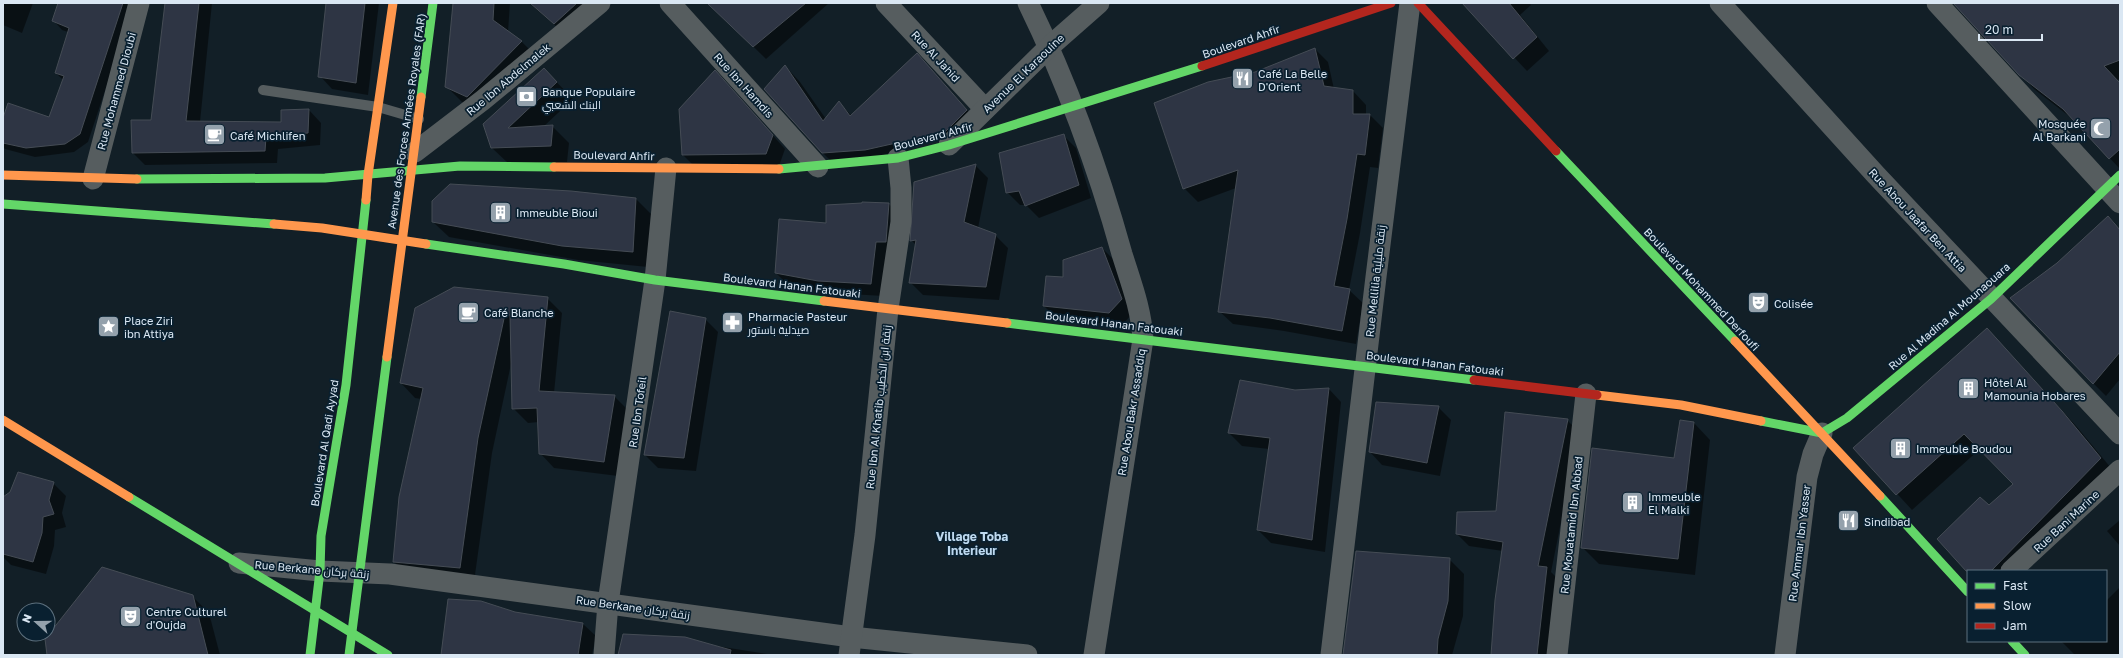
<svg xmlns="http://www.w3.org/2000/svg" width="2123" height="658" font-family="'Golos Text',Cairo,sans-serif">
<style>
.shadow{fill:#0007}
.building{fill:#2e3544;stroke:#454c55}
.lines{fill:none;stroke-linecap:round;stroke-linejoin:round}
.lane{stroke:#565d5f;stroke-width:10}
.street{stroke:#565d5f;stroke-width:21}
.fast{stroke:#63d668;stroke-width:9}
.slow{stroke:#ff974d;stroke-width:9}
.jam{stroke:#b3261e;stroke-width:9}
.labels{text-anchor:middle;dominant-baseline:central;stroke-width:3.5;stroke-linejoin:round;paint-order:stroke}
.street-label{font-size:11px;fill:#dae7f3;stroke:#092030}
.poi-label{font-size:11px;fill:#dae7f3;stroke:#092030;text-anchor:start}
.neighbourhood-label{font-size:12px;font-weight:bold;fill:#bdd9f0;stroke:#092030}
</style>
<rect width="100%" height="100%" fill="#121f27"/>
<!-- shadow -->
<g class="shadow">
<polygon points="3,3 33,3 22,33 3,25"/>
<polygon points="59,3 131,3 129,18 88,142 74,152 35,157 5,149 3,147 3,121 50,119 64,81 56,73 68,32 62,30 54,21"/>
<polygon points="166,3 212,3 200,122 282,123 309,110 321,123 320,145 278,149 277,163 145,165 133,153 152,121"/>
<polygon points="327,3 379,3 368,95 332,89 320,76"/>
<polygon points="454,3 510,3 508,32 522,42 537,57 483,112 462,102 446,86"/>
<polygon points="529,3 610,3 570,38"/>
<polygon points="715,3 829,3 766,59 724,18"/>
<polygon points="1467,3 1529,3 1531,5 1520,15 1549,51 1527,71 1467,7"/>
<polygon points="1954,3 2120,3 2120,79 2117,80 2120,83 2120,169 2074,120 2034,89"/>
<polygon points="1315,49 1328,62 1334,89 1353,91 1366,105 1366,115 1370,115 1383,128 1378,168 1370,167 1360,233 1349,290 1363,303 1356,344 1284,331 1233,324 1219,311 1236,188 1198,202 1184,188 1255,73"/>
<polygon points="785,66 800,82 826,119 839,103 852,116 932,70 982,127 838,168 823,153"/>
<polygon points="544,69 573,99 543,127 552,126 569,143 567,162 509,164 492,148"/>
<polygon points="727,84 785,149 779,166 696,168 683,155 680,109"/>
<polygon points="1063,135 1076,148 1091,198 1039,218 1026,205 1020,205 1007,192"/>
<polygon points="975,165 988,178 978,228 995,235 1008,248 999,300 923,295 910,282 916,245 911,240"/>
<polygon points="571,192 636,199 651,214 648,267 578,260 449,237 433,222"/>
<polygon points="889,204 901,217 884,296 831,293 789,286 776,273"/>
<polygon points="2108,217 2120,230 2120,379 2106,396 2093,383 2058,264"/>
<polygon points="1102,248 1115,261 1134,312 1122,325 1057,319 1044,306 1064,278"/>
<polygon points="547,298 562,313 554,393 614,396 629,411 618,476 554,468 540,453 539,422 528,423 513,408 511,364 492,453 474,582 409,576 394,562 421,399 415,398 401,383 415,309"/>
<polygon points="705,319 718,332 696,471 658,468 645,455"/>
<polygon points="2002,345 2077,427 2116,474 2020,571 1968,572 1938,539 1989,507 2014,484 1980,449 1912,510 1855,448"/>
<polygon points="1329,389 1341,402 1325,552 1271,543 1258,530 1269,449 1242,446 1229,433"/>
<polygon points="1438,407 1451,420 1440,476 1382,465 1370,452"/>
<polygon points="1567,420 1579,432 1551,572 1559,580 1551,655 1492,655 1503,551 1469,546 1457,534 1497,512"/>
<polygon points="1680,421 1694,423 1710,440 1695,575 1599,564 1582,547 1675,459"/>
<polygon points="53,483 66,496 62,513 66,527 55,530 54,546 46,574 11,565 3,557 3,498"/>
<polygon points="2120,520 2120,546 2107,531"/>
<polygon points="1449,559 1464,574 1463,616 1452,655 1344,655"/>
<polygon points="2120,587 2120,655 2075,655 2061,641 2106,641 2106,601"/>
<polygon points="192,596 209,613 220,655 48,655"/>
<polygon points="514,613 583,624 596,636 592,655 442,655"/>
<polygon points="710,645 774,655 619,655"/>
</g>
<!-- building -->
<g class="building">
<polygon points="58,3 123,3 80,134 65,144 26,148 3,143 3,118 8,103 49,117 64,76 55,73 69,28 52,21"/>
<polygon points="165,3 199,3 186,121 281,122 281,110 309,109 308,133 266,137 265,151 132,153 131,120 151,120"/>
<polygon points="326,3 365,3 356,83 318,77"/>
<polygon points="453,3 494,3 493,20 522,41 467,97 445,87"/>
<polygon points="530,3 577,3 554,24"/>
<polygon points="707,3 806,3 753,47"/>
<polygon points="1462,3 1509,3 1537,37 1513,59"/>
<polygon points="1953,3 2120,3 2120,60 2104,66 2120,83 2120,149 2109,159 2063,109 2019,75"/>
<polygon points="1315,48 1324,86 1353,90 1353,114 1370,114 1365,155 1357,154 1347,219 1334,286 1350,289 1342,331 1270,318 1218,312 1238,170 1183,189 1154,103 1208,82 1255,72"/>
<polygon points="917,53 967,110 945,132 865,150 822,153 764,89 785,65 823,121 839,101 850,116"/>
<polygon points="544,68 557,82 508,128 553,125 551,146 491,148 483,124"/>
<polygon points="715,70 773,135 766,154 682,155 679,109"/>
<polygon points="1064,134 1079,185 1025,206 1019,191 1006,193 999,153"/>
<polygon points="976,164 964,222 996,234 986,287 909,283 916,240 910,241 914,182"/>
<polygon points="450,184 571,191 636,198 633,252 562,246 432,222 432,201"/>
<polygon points="862,202 889,203 886,242 876,242 871,284 818,281 775,273 779,219 826,223 826,205 862,203"/>
<polygon points="2108,216 2120,230 2120,352 2093,384 2010,298 2057,263"/>
<polygon points="1102,247 1122,299 1109,313 1043,306 1046,276 1063,277 1063,260"/>
<polygon points="454,287 548,297 539,391 615,395 604,462 539,454 537,408 512,409 510,315 505,314 478,438 460,568 393,562 399,497 423,388 400,383 415,308"/>
<polygon points="670,311 706,318 684,458 644,455"/>
<polygon points="1987,328 2062,411 2101,458 1991,571 1966,571 1937,539 1980,497 1989,505 2013,484 1964,434 1896,495 1853,448"/>
<polygon points="1240,380 1295,390 1329,388 1312,540 1257,530 1270,438 1228,433"/>
<polygon points="1376,402 1439,406 1427,463 1369,452"/>
<polygon points="1505,412 1568,419 1538,566 1547,567 1537,655 1491,655 1495,600 1503,542 1456,534 1457,512 1496,511"/>
<polygon points="1680,420 1694,422 1678,559 1581,548 1592,448 1674,458"/>
<polygon points="18,472 54,482 49,500 54,514 43,517 42,533 33,562 3,554 3,497 10,492"/>
<polygon points="1356,551 1450,558 1448,601 1438,639 1437,655 1343,655"/>
<polygon points="102,567 193,595 208,655 47,655 45,639"/>
<polygon points="448,599 481,601 515,612 583,623 578,655 441,655"/>
<polygon points="623,634 685,637 731,650 730,655 618,655"/>
</g>
<g class="lines">
<!-- lane -->
<polyline class="lane" points="263,90 378,107 419,119"/>
<!-- street -->
<g class="street">
<polyline points="670,3 818,167"/>
<polyline points="886,3 985,109"/>
<path d="M1028 3C1067 83 1098 168 1122 254 1131 283 1141 308 1143 339L1094 655"/>
<polyline points="1720,3 1876,175 2120,434"/>
<polyline points="1937,3 2120,203"/>
<polyline points="949,145 1049,47 1099,3"/>
<polyline points="415,152 483,100 600,3"/>
<polyline points="93,179 139,3"/>
<polyline points="239,563 320,571 390,574 851,637 1027,655"/>
<polyline points="2011,571 2120,470"/>
<polyline points="604,655 608,603 655,280 666,168"/>
<polyline points="849,655 865,535 888,309 901,222 901,188 898,158"/>
<path d="M1331 655C1357 438 1382 220 1410 3"/>
<polyline points="1557,655 1586,394"/>
<polyline points="1785,655 1807,477 1813,454 1822,433"/>
</g>
<!-- fast -->
<g class="fast">
<polyline points="421,97 433,3"/>
<polyline points="1556,151 1735,341"/>
<polyline points="779,169 898,158 949,145 1202,66"/>
<polyline points="137,179 325,178 460,166 554,167"/>
<polyline points="3,204 274,224"/>
<polyline points="426,244 564,264 655,280 824,301"/>
<polyline points="1007,323 1474,380"/>
<polyline points="1761,421 1822,433 1847,418 1991,299 2120,175"/>
<polyline points="1880,496 1968,592"/>
<polyline points="129,497 388,655"/>
<polyline points="2012,641 2025,655"/>
<polyline points="310,655 320,571 321,536 346,385 366,200"/>
<polyline points="349,655 387,357"/>
</g>
<!-- slow -->
<g class="slow">
<polyline points="554,167 779,169"/>
<polyline points="3,175 137,179"/>
<polyline points="366,200 368,175 393,3"/>
<polyline points="274,224 322,228 426,244"/>
<polyline points="824,301 1007,323"/>
<polyline points="1735,341 1880,496"/>
<polyline points="387,357 421,97"/>
<polyline points="1597,395 1681,405 1761,421"/>
<polyline points="3,420 129,497"/>
</g>
<!-- jam -->
<g class="jam">
<polyline points="1418,3 1556,151"/>
<polyline points="1202,66 1391,3"/>
<polyline points="1474,380 1597,395"/>
</g>
</g>
<!-- icons -->
<defs>
<symbol id="restaurant-square" viewBox="-11 -11 22 22"><rect x="-9" y="-9" width="18" height="18" rx="4" fill="#94a1ac" stroke="#092030"/><path d="M-5-6h1v4h1v-4h1v4h1v-4h1v5L-1.5 .5V6h-2V.5L-5-1ZM5-6V6H3V1.5H1.5Q1.5-4 5-6Z" fill="#fff"/></symbol>
<symbol id="bank-square" viewBox="-11 -11 22 22"><rect x="-9" y="-9" width="18" height="18" rx="4" fill="#94a1ac" stroke="#092030"/><path d="M-6-4H6V4H-6ZM0-2.3a2.3 2.3 0 1 0 0 4.6a2.3 2.3 0 1 0 0-4.6Z" fill="#fff"/></symbol>
<symbol id="mosque-square" viewBox="-11 -11 22 22"><rect x="-9" y="-9" width="18" height="18" rx="4" fill="#94a1ac" stroke="#092030"/><path d="M3.5-4.9A6 6 0 1 0 3.5 4.9A5 5 0 1 1 3.5-4.9Z" fill="#fff"/></symbol>
<symbol id="cafe-square" viewBox="-11 -11 22 22"><rect x="-9" y="-9" width="18" height="18" rx="4" fill="#94a1ac" stroke="#092030"/><path d="M-5.5-4.5H6V0H3Q3 3.5 0 3.5H-2.5Q-5.5 3.5-5.5 0ZM3-3.2v2h1.7v-2ZM-6 4.5H4V6H-6Z" fill="#fff"/></symbol>
<symbol id="building-square" viewBox="-11 -11 22 22"><rect x="-9" y="-9" width="18" height="18" rx="4" fill="#94a1ac" stroke="#092030"/><path d="M-4-6H4V6H1V3H-1V6H-4ZM-2.5-4.3h1.7v1.8h-1.7ZM.8-4.3h1.7v1.8H.8ZM-2.5-1h1.7V.8h-1.7ZM.8-1h1.7V.8H.8Z" fill="#fff"/></symbol>
<symbol id="theatre-square" viewBox="-11 -11 22 22"><rect x="-9" y="-9" width="18" height="18" rx="4" fill="#94a1ac" stroke="#092030"/><path d="M-5-5.5Q0-4 5-5.5V0Q5 5 0 6Q-5 5-5 0ZM-3.3-2.5H-1v1.5H-3.3ZM1-2.5H3.3v1.5H1ZM-2.8 1Q0 5.5 2.8 1Z" fill="#fff"/></symbol>
<symbol id="pharmacy-square" viewBox="-11 -11 22 22"><rect x="-9" y="-9" width="18" height="18" rx="4" fill="#94a1ac" stroke="#092030"/><path d="M-2-6h4v4h4v4h-4v4h-4v-4h-4v-4h4Z" fill="#fff"/></symbol>
<symbol id="sight-square" viewBox="-11 -11 22 22"><rect x="-9" y="-9" width="18" height="18" rx="4" fill="#94a1ac" stroke="#092030"/><path d="M0-6L1.8-2.2L6-1.7L2.9 1.2L3.7 5.4L0 3.3L-3.7 5.4L-2.9 1.2L-6-1.7L-1.8-2.2Z" fill="#fff"/></symbol>
</defs>
<g fill-rule="evenodd">
<use href="#restaurant-square" x="1230" y="66" width="25" height="25"/>
<use href="#bank-square" x="514" y="84" width="25" height="25"/>
<use href="#mosque-square" x="2088" y="116" width="25" height="25"/>
<use href="#cafe-square" x="202" y="122" width="25" height="25"/>
<use href="#building-square" x="488" y="200" width="25" height="25"/>
<use href="#theatre-square" x="1746" y="290" width="25" height="25"/>
<use href="#cafe-square" x="456" y="300" width="25" height="25"/>
<use href="#pharmacy-square" x="720" y="310" width="25" height="25"/>
<use href="#sight-square" x="96" y="314" width="25" height="25"/>
<use href="#building-square" x="1956" y="376" width="25" height="25"/>
<use href="#building-square" x="1888" y="436" width="25" height="25"/>
<use href="#building-square" x="1620" y="490" width="25" height="25"/>
<use href="#restaurant-square" x="1836" y="508" width="25" height="25"/>
<use href="#theatre-square" x="118" y="604" width="25" height="25"/>
</g>
<g class="labels">
<!-- street labels -->
<g class="street-label">
<text transform="translate(1241 41) rotate(-19)">Boulevard Ahfir</text>
<text transform="translate(936 56) rotate(47)">Rue Al Jahid</text>
<text transform="translate(1023 73) rotate(-44)">Avenue El Karaouine</text>
<text transform="translate(508 79) rotate(-40)">Rue Ibn Abdelmalek</text>
<text transform="translate(744 85) rotate(48)">Rue Ibn Hamdis</text>
<text transform="translate(116 91) rotate(-75)">Rue Mohammed Dioubi</text>
<text transform="translate(406 121) rotate(-82)">Avenue des Forces Armées Royales (FAR)</text>
<text transform="translate(933 136) rotate(-15)">Boulevard Ahfir</text>
<text transform="translate(614 155) rotate(1)">Boulevard Ahfir</text>
<text transform="translate(1918 220) rotate(47)">Rue Abou Jaafar Ben Attia</text>
<text transform="translate(1375 281) rotate(-84)">Rue Mellilia زنقة مليلية</text>
<text transform="translate(792 285) rotate(7)">Boulevard Hanan Fatouaki</text>
<text transform="translate(1702 289) rotate(47)">Boulevard Mohammed Derfoufi</text>
<text transform="translate(1949 316) rotate(-41)">Rue Al Madina Al Mounaouara</text>
<text transform="translate(1114 323) rotate(7)">Boulevard Hanan Fatouaki</text>
<text transform="translate(1435 363) rotate(7)">Boulevard Hanan Fatouaki</text>
<text transform="translate(878 407) rotate(-84)">Rue Ibn Al Khatib زنقة ابن الخطيب</text>
<text transform="translate(637 412) rotate(-82)">Rue Ibn Tofeil</text>
<text transform="translate(1131 412) rotate(-81)">Rue Abou Bakr Assaddiq</text>
<text transform="translate(324 443) rotate(-81)">Boulevard Al Qadi Ayyad</text>
<text transform="translate(2066 521) rotate(-43)">Rue Bani Marine</text>
<text transform="translate(1571 525) rotate(-84)">Rue Mouatamid Ibn Abbad</text>
<text transform="translate(1799 543) rotate(-83)">Rue Ammar Ibn Yasser</text>
<text transform="translate(312 569) rotate(5)">Rue Berkane زنقة بركان</text>
<text transform="translate(633 607) rotate(8)">Rue Berkane زنقة بركان</text>
</g>
<!-- poi labels -->
<g class="poi-label">
<text x="1258" y="73">Café La Belle<tspan x="1258" dy="13">D'Orient</tspan></text>
<text x="542" y="91">Banque Populaire<tspan x="542" dy="13">البنك الشعبي</tspan></text>
<text x="2086" y="123" text-anchor="end">Mosquée<tspan x="2086" dy="13">Al Barkani</tspan></text>
<text x="230" y="135">Café Michlifen</text>
<text x="516" y="212">Immeuble Bioui</text>
<text x="1774" y="303">Colisée</text>
<text x="484" y="312">Café Blanche</text>
<text x="748" y="316">Pharmacie Pasteur<tspan x="748" dy="13">صيدلية باستور</tspan></text>
<text x="124" y="320">Place Ziri<tspan x="124" dy="13">ibn Attiya</tspan></text>
<text x="1984" y="382">Hôtel Al<tspan x="1984" dy="13">Mamounia Hobares</tspan></text>
<text x="1916" y="448">Immeuble Boudou</text>
<text x="1648" y="496">Immeuble<tspan x="1648" dy="13">El Malki</tspan></text>
<text x="1864" y="521">Sindibad</text>
<text x="146" y="611">Centre Culturel<tspan x="146" dy="13">d'Oujda</tspan></text>
</g>
<!-- neighbourhood labels -->
<g class="neighbourhood-label">
<text x="972" y="536">Village Toba<tspan x="972" dy="14">Interieur</tspan></text>
</g>
</g>
<!-- border -->
<rect width="2123" height="658" fill="none" stroke="#dae7f3" stroke-width="8"/>
<!-- legend -->
<rect x="1967" y="570" width="140" height="72" fill="#092030" stroke="#5d707e"/>
<rect x="1975" y="583" width="20" height="6" fill="#63d668" stroke="#5d707e"/>
<text x="2003" y="590" font-size="12" fill="#dae7f3">Fast</text>
<rect x="1975" y="603" width="20" height="6" fill="#ff974d" stroke="#5d707e"/>
<text x="2003" y="610" font-size="12" fill="#dae7f3">Slow</text>
<rect x="1975" y="623" width="20" height="6" fill="#b3261e" stroke="#5d707e"/>
<text x="2003" y="630" font-size="12" fill="#dae7f3">Jam</text>
<!-- north arrow -->
<g transform="translate(36 622) rotate(291)"><circle r="19" fill="#092030" stroke="#5d707e"/>
<path d="M0-3L7 15L0 10L-7 15Z" fill="#94a1ac"/>
<text y="-6" font-size="11" font-weight="bold" text-anchor="middle" fill="#dae7f3">N</text>
</g>
<!-- scale -->
<path d="M1979 34v6h63v-6" fill="none" stroke="#dae7f3" stroke-width="2"/>
<text x="1985" y="34" font-size="12" fill="#dae7f3" stroke="#092030" stroke-width="3" paint-order="stroke">20 m</text>
</svg>
